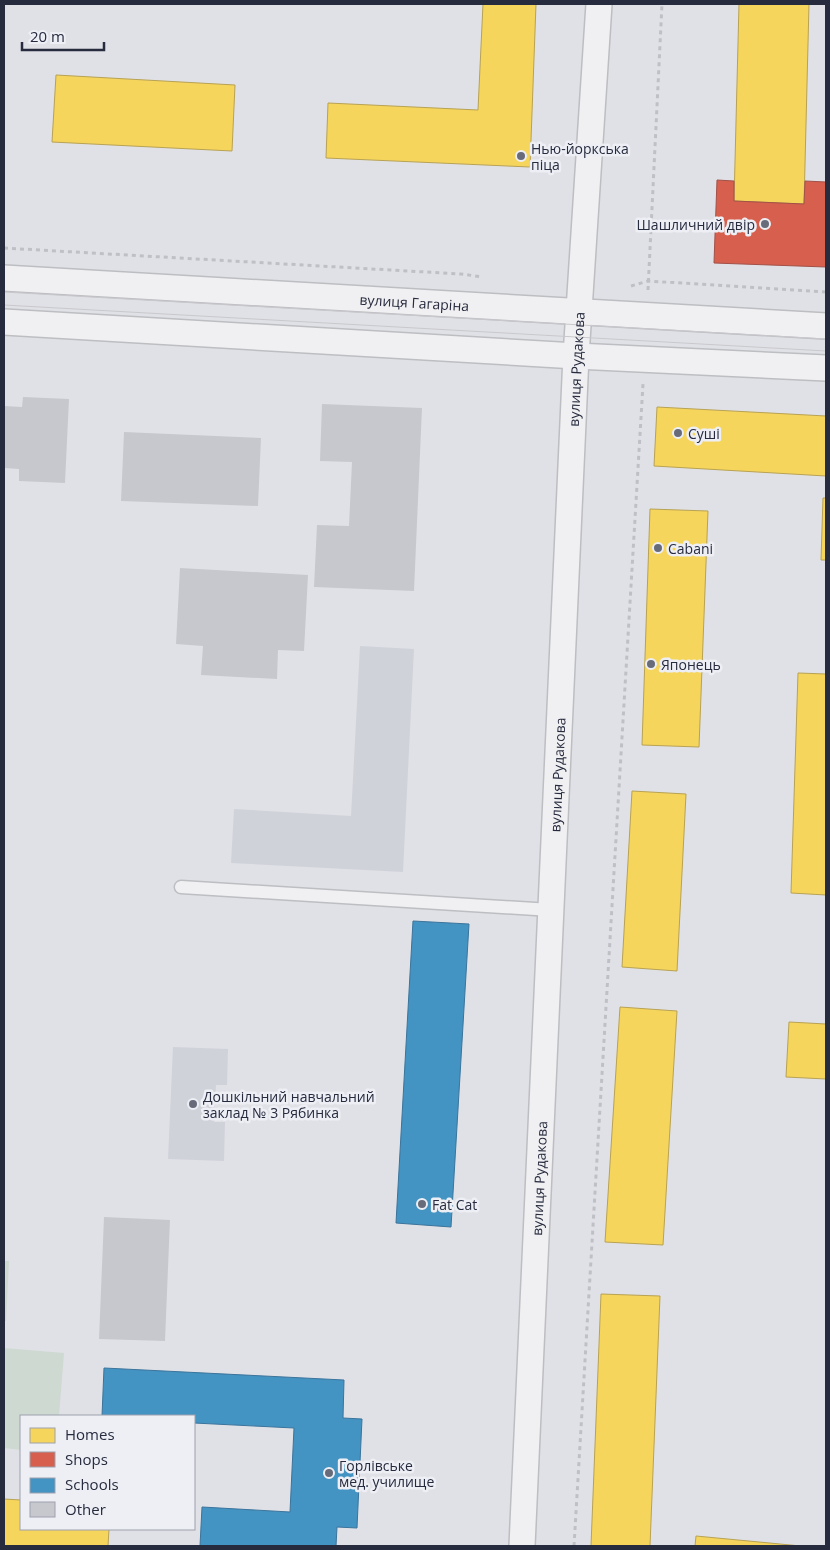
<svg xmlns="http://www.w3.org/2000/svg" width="830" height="1550" font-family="'Open Sans',sans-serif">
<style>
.built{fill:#d0d2da}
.green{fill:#ced9d1}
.homes{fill:#f6d55c;stroke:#b8a253}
.shops{fill:#d6604d;stroke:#a25048}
.schools{fill:#4393c3;stroke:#3b749b}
.building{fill:#c7c8ce}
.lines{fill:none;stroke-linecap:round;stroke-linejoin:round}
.service-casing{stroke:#bdbec2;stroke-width:15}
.minor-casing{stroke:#bdbec2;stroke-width:28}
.path{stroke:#bfc0c6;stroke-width:3;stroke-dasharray:4 4;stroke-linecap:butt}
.service{stroke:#f0f0f2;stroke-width:12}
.minor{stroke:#f0f0f2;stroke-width:25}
.tram{stroke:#c9c9cd;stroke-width:1}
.poi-dot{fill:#686b79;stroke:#edeff5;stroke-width:2}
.labels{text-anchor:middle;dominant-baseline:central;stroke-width:5;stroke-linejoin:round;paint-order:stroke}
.poi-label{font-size:14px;fill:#272b3e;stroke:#edeff5;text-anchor:start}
.street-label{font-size:14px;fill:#272b3e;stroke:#edeff5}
</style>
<rect width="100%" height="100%" fill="#e0e1e6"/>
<!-- built -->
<g class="built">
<polygon points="360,646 414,649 403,872 231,863 234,809 351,816"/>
<polygon points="173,1047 228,1049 227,1085 216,1085 214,1122 225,1122 224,1161 168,1159"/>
</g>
<!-- green -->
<g class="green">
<polygon points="4,1261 9,1261 6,1321 4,1321"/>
<polygon points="4,1348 64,1353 59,1416 21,1416 21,1450 4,1448"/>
</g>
<!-- homes -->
<g class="homes">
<polygon points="483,4 536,4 530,167 326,158 328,103 478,110"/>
<polygon points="739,4 809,4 804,204 734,201"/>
<polygon points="56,75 235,85 232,151 52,142"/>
<polygon points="657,407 826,416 826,476 654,466"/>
<polygon points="823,498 826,498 826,560 821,560"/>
<polygon points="650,509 708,511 699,747 642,745"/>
<polygon points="798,673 826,674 826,895 791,893"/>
<polygon points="632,791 686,794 677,971 622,967"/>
<polygon points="620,1007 677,1011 663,1245 605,1242"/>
<polygon points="789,1022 826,1024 826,1079 786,1077"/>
<polygon points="601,1294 660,1296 650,1546 591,1546"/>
<polygon points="4,1499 21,1500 21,1529 109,1529 108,1546 4,1546"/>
<polygon points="696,1536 801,1546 695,1546"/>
</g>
<!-- shops -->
<polygon class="shops" points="717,180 734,181 734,201 804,204 805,181 826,182 826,267 714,263"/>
<!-- schools -->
<g class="schools">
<polygon points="413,921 469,924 451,1227 396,1223"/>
<polygon points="104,1368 344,1380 343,1418 362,1419 357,1528 337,1527 336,1546 200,1546 202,1507 290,1512 294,1428 194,1423 194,1416 102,1416"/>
</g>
<!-- building -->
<g class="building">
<polygon points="23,397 69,399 65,483 19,481 19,469 4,468 4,406 22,407"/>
<polygon points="322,404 422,408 414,591 314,587 317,525 349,526 352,462 320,461"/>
<polygon points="124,432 261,438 258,506 121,501"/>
<polygon points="180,568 308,575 304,651 278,650 277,679 201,675 203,646 176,644"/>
<polygon points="104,1217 170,1220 165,1341 99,1339"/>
</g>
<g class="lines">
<defs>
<polyline id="service" points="181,887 551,910"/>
<g id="minor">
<path id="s1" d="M4 278 826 326"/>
<polyline points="4,322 576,356 826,368"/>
<path id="s2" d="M522 1546 576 356 599 4"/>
</g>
</defs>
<!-- service casing -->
<use href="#service" class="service-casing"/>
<!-- minor casing -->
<use href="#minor" class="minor-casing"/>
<!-- path -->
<g class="path">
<polyline points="4,248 461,274 483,277"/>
<polyline points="631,286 648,281 826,292"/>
<polyline points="648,290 662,4"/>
<polyline points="574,1546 643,384"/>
</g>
<!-- service -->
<use href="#service" class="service"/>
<!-- minor -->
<use href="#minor" class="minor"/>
<!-- tram -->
<g class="tram">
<polyline points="4,292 826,339"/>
<polyline points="4,305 826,351"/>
</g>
</g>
<!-- markers -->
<g class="poi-dot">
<circle cx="521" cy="156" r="5"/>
<circle cx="765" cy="224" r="5"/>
<circle cx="678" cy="433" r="5"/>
<circle cx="658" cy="548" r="5"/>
<circle cx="651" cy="664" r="5"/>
<circle cx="193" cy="1104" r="5"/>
<circle cx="422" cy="1204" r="5"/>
<circle cx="329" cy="1473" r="5"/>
</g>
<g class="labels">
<!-- poi labels -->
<g class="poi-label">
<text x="531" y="148">Нью-йоркська<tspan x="531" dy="16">піца</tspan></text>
<text x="755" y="224" text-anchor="end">Шашличний двір</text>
<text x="688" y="433">Суші</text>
<text x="668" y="548">Cabani</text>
<text x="661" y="664">Японець</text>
<text x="203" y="1096">Дошкільний навчальний<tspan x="203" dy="16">заклад № 3 Рябинка</tspan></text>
<text x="432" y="1204">Fat Cat</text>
<text x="339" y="1465">Горлівське<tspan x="339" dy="16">мед. училище</tspan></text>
</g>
<!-- street labels -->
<g class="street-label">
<text stroke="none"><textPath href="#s1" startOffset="411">вулиця Гагаріна</textPath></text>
<text stroke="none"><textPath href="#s2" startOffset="1178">вулиця Рудакова</textPath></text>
<text stroke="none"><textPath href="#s2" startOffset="772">вулиця Рудакова</textPath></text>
<text stroke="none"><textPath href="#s2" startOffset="368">вулиця Рудакова</textPath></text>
</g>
</g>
<!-- border -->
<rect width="830" height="1550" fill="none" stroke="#272b3e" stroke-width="10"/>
<!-- legend -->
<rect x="20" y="1415" width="175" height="115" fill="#edeff5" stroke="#9ea1ac"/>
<rect x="30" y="1428" width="25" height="15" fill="#f6d55c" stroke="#9ea1ac"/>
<text x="65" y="1440" font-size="15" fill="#272b3e">Homes</text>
<rect x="30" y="1452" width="25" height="15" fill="#d6604d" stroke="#9ea1ac"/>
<text x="65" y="1465" font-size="15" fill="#272b3e">Shops</text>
<rect x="30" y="1478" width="25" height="15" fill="#4393c3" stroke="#9ea1ac"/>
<text x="65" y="1490" font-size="15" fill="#272b3e">Schools</text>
<rect x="30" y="1502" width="25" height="15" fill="#c7c8ce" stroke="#9ea1ac"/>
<text x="65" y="1515" font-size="15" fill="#272b3e">Other</text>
<!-- scale -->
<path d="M22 42v8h82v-8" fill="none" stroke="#272b3e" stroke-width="2.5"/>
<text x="30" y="42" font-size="15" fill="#272b3e" stroke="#edeff5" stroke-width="4" paint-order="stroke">20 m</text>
</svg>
